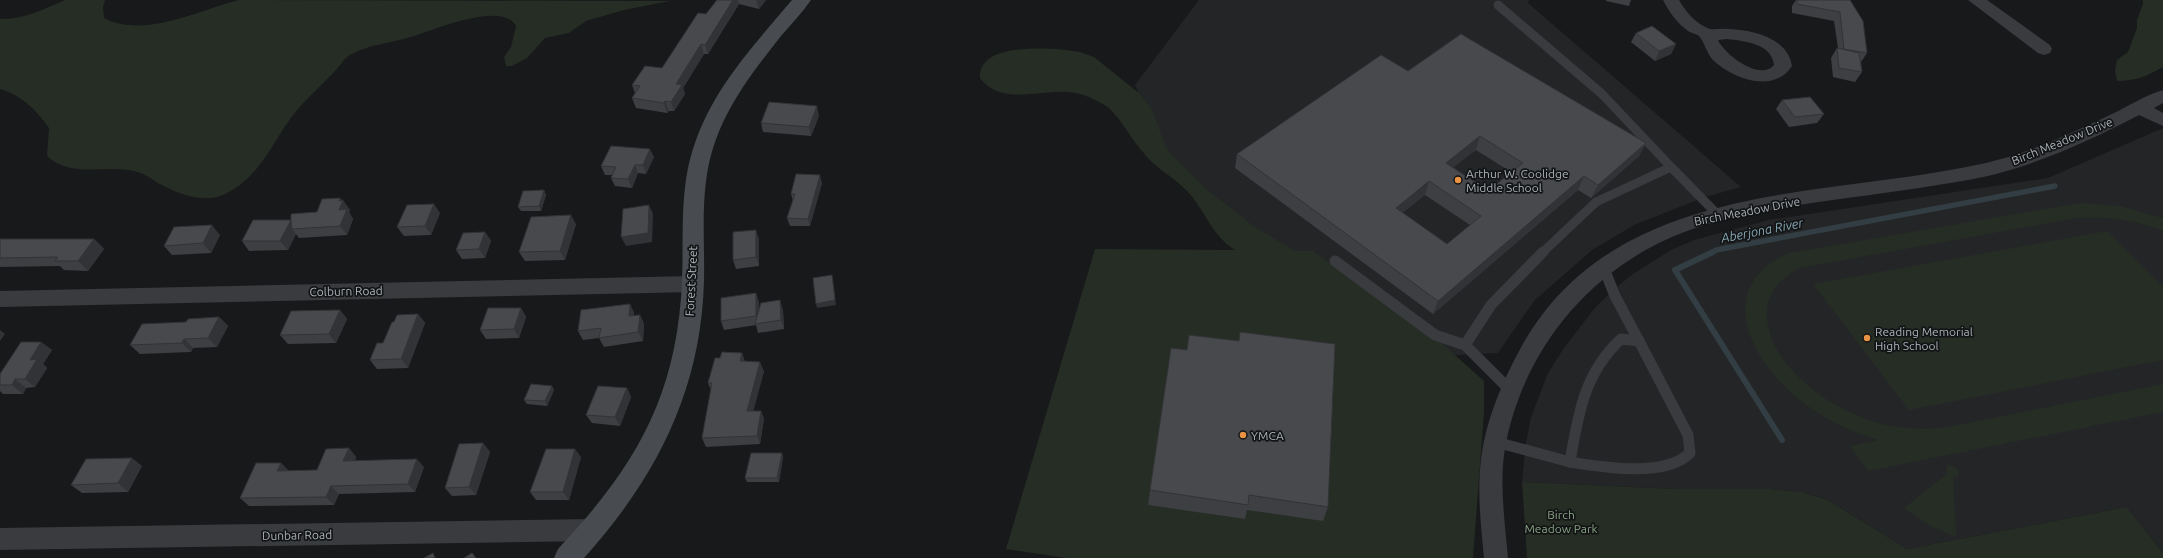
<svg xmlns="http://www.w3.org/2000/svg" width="2163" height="558" font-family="Ubuntu,sans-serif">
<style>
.built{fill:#242527}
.green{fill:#252d25}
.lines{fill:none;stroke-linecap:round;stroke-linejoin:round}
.stream-far1{stroke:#323e43;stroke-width:5.5}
.stream{stroke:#323e43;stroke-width:6}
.lane-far1{stroke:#3a3b3f;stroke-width:9}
.lane{stroke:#3a3b3f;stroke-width:11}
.street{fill:#3a3b3f;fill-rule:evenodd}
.secondary{fill:#484b4f;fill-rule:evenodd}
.wall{fill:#3d3f42;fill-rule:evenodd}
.shaded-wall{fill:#323336}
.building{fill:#47494d;stroke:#323336;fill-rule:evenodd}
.poi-dot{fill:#e79343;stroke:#131415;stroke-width:1.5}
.labels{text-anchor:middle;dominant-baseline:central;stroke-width:3.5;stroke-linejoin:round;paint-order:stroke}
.street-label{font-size:12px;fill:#abb2b9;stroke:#131415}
.poi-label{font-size:12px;fill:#abb2b9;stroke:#131415;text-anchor:start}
.park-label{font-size:12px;fill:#87a384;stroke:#131415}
.water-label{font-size:13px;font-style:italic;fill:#85a5b2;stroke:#131415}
</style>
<rect width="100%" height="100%" fill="#18191a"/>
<!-- built -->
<g class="built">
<polygon points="1199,0 1529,0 1528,3 1741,187 1705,197 1634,225 1592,250 1534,301 1498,353 1418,357 1173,174 1135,85"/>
<polygon points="2163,128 2163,553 2127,507 1907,549 1828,500 1802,492 1770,489 1676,489 1522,482 1526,443 1531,417 1548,373 1564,348 1594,309 1613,290 1633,274 1671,250 1694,240 1769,220 2048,178"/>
</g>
<!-- green -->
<g class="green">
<path d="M65 0H105L103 7 104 18C144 39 199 10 239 0L670 1 624 10 586 21 569 33 545 38 527 58 512 66H506L504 57 511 47 516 26C502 0 432 31 411 37 392 43 369 44 350 55 344 58 341 65 336 70 324 83 310 95 298 109 273 138 264 174 227 193 206 205 178 194 158 183 150 178 144 173 134 171 105 164 72 179 47 156L49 128C36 110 23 96 0 89V19C22 20 45 9 65 0Z"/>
<path d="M2143 0H2163V67C2147 76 2136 81 2117 81L2115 70 2117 60 2128 52 2137 28V20L2143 4Z"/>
<path d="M1058 49 1080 52 1094 57 1139 93 1152 109 1165 145 1171 154 1206 189 1255 227 1295 251H1313L1438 340 1484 381V412L1473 558H1066L1006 549 1095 249 1235 250C1210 234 1206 211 1187 191 1173 176 1154 168 1142 151 1131 139 1119 115 1106 106 1098 101 1084 94 1075 93 1045 87 1002 108 980 78 978 45 1036 48 1058 49Z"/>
<path d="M2081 203 2120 206 2163 218V231C2135 220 2107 216 2077 218L1800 268C1746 295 1766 348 1803 381 1819 396 1839 408 1859 416 1886 428 1914 430 1942 428L2163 384V412L1868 471 1850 446 1878 440C1851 432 1824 419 1801 401 1752 362 1711 289 1788 253Z"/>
<polygon points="2107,231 2163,287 2163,360 1909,410 1813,284"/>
<polygon points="1948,464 1959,470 1957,478 1953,476 1956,537 1930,526 1904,508 1948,473 1946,471"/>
<polygon points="1522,482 1676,489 1770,489 1802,492 1828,500 1907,549 2127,507 2163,553 2163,558 1527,558"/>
</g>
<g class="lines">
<!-- stream-far1 -->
<polyline class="stream-far1" points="1711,253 1716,250 2055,186"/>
<!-- stream -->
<polyline class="stream" points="1713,252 1675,270 1782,440"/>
<!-- lane-far1 -->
<g class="lane-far1">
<polyline points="1498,5 1602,94 1671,167"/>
<polyline points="1542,253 1596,202 1671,167 1718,215"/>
</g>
<!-- lane -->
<g class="lane">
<polyline points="1335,261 1435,335 1465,345"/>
<polyline points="1603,266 1615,296 1639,341"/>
<path d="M1621 339 1639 341 1688 435 1690 453C1665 478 1602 467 1570 462 1578 415 1584 373 1621 339Z"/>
<polyline points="1510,390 1465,345 1491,305 1543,252"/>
<polyline points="1496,442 1570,462"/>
</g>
<!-- street -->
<g class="street">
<path d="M1663 0H1679C1685 11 1697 25 1710 29 1716 30 1723 28 1729 29 1753 30 1788 38 1792 66 1774 94 1733 79 1713 60 1707 54 1704 41 1699 36 1697 34 1691 33 1688 31 1677 23 1669 12 1663 0ZM1727 39C1745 41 1772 44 1774 65 1760 82 1724 54 1718 40Z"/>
<polygon points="1968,0 1987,0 2050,45 2052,49 2050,53 2044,55 2038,53"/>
<path d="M2163 90V103L2154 108 2163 113V126L2139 115C2091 140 2041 163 1988 176 1965 181 1942 184 1919 188 1847 199 1772 205 1702 226 1600 257 1524 343 1505 448 1499 484 1505 522 1508 558H1484C1481 526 1477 492 1481 460 1486 418 1504 378 1524 342 1620 178 1826 199 1986 163 2030 153 2072 133 2112 114 2129 106 2145 95 2163 90Z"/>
<polygon points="693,276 700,278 703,284 700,290 693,292 0,307 0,291"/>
<polygon points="593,519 601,522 605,530 601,538 593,541 0,550 0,528"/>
</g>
<!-- secondary -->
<path class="secondary" d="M792 0H811C802 13 791 24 781 36 755 69 729 102 715 142 699 187 705 234 704 281 701 391 656 478 584 558H554L558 549C635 467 677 397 682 281 684 234 679 187 695 143 714 87 755 44 792 0Z"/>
</g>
<!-- wall -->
<g class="wall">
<polygon points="717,0 766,0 759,9 739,4 708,54 704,54 683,88 685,94 674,111 669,111 667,113 636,108 632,98 635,93 632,85 662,68"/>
<polygon points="1606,0 1631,0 1629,6 1606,1"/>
<polygon points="1796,0 1850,0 1867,53 1861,62 1862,72 1855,82 1833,77 1831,58 1837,48 1838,48 1834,21 1792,13 1792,6"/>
<polygon points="1636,33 1676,44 1671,54 1655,61 1631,42"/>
<path d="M1408 71 1646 143 1639 156 1591 198 1578 190 1433 314 1235 168 1237 154ZM1476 150 1511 172 1488 191 1453 167ZM1425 195 1470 225 1447 244 1402 213Z"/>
<polygon points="1782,100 1824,114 1817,123 1789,127 1776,109"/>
<polygon points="819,116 811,136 763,132 761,123"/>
<polygon points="654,157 646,174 638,173 632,188 615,186 611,178 612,175 605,175 601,166"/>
<polygon points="822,183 810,226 790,226 787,218 793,201 791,194"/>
<polygon points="544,190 546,195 541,211 521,211 518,207"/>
<polygon points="340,198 350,210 349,212 353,219 347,235 299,238 296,234 288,250 249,251 242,241 291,220 317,212"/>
<polygon points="440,213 431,235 404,236 397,227"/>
<polygon points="576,224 565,260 525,261 519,252"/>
<polygon points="485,232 491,241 485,258 462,259 456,250"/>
<polygon points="220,235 211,253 172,255 164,246"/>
<polygon points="0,239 94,239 104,249 88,271 64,270 60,266 0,267"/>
<polygon points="759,239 759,266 736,269 733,260"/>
<polygon points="759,302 759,309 783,310 784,329 758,333 756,325 724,330 721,321"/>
<polygon points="630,304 634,313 634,315 640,315 644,324 643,341 604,347 599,338 583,340 578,331"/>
<polygon points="521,308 526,317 519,338 486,339 480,330"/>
<polygon points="340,310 347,319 336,343 288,344 280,335"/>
<polygon points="418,314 425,323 408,368 377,369 370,360 383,343 394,322"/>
<polygon points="219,317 228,326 217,347 193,348 191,352 140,354 130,345"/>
<polygon points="1240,332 1328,507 1323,521 1247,510 1245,519 1148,505 1150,490 1187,350 1239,341"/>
<polygon points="41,342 52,350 43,364 47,368 35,387 26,388 23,394 3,394 0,391 0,385"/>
<polygon points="742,353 745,362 764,371 753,411 761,411 764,419 760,444 706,447 702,438 711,390 708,383 720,358"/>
<polygon points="552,386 554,390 547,406 527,404 524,400"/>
<polygon points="627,388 631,397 620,426 592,423 586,415"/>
<polygon points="483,443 490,452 476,495 452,496 445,488"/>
<polygon points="349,448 356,457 355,461 424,467 415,492 339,494 334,505 249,506 240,498 281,463 288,471 317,470"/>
<polygon points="782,453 783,457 779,482 747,482 745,478"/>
<polygon points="581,457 569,500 536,500 530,492"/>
<polygon points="142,466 128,492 82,493 71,485"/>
</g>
<!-- shaded-wall -->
<g class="shaded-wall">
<polygon points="733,0 738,0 739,4 708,54 705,45"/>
<polygon points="756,0 766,0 759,9"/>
<polygon points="701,44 704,54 683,88 685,94 674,111 671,102 676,84"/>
<polygon points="1676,44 1671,54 1655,61 1659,51"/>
<polygon points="665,101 669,111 667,113 664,103"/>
<polygon points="817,106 819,116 811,136 809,127"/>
<polygon points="1480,136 1476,150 1442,176 1446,163"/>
<polygon points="1646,143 1639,156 1591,198 1598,185"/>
<polygon points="650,149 654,157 646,174 643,165"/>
<polygon points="635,165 638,173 632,188 628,179"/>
<polygon points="820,175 822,183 810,226 808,219"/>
<polygon points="1584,176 1578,190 1433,314 1438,301"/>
<polygon points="1429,181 1425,195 1391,221 1396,208"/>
<polygon points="544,190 546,195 541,211 539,206"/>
<polygon points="340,198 343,201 343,200 350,210 349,212 353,219 347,235 340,226 339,210 339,201"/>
<polygon points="434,204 440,213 431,235 425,226"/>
<polygon points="649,205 653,214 652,242 626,246 621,237"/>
<polygon points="571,215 576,224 565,260 560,251"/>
<polygon points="291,220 292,229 296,234 288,250 280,241"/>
<polygon points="212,225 220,235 211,253 203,243"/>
<polygon points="756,230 759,239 759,266 756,257"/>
<polygon points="485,232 491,241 485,258 479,249"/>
<polygon points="94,239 104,249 88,271 78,261"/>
<polygon points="832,275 833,280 836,305 817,308 816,304"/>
<polygon points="756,293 759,302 759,323 756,316"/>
<polygon points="780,300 783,310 784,329 781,320"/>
<polygon points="630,304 634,313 633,325 629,316"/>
<polygon points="521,308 526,317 519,338 514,329"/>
<polygon points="340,310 347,319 336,343 329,334"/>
<polygon points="418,314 425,323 408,368 401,359"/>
<polygon points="640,315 644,324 643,341 638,332"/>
<polygon points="219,317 228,326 217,347 208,338"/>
<polygon points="0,330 5,334 0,341"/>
<polygon points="184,339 193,348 191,352 182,343"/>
<polygon points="41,342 52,350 43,364 47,368 35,387 25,379 30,360"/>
<polygon points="742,353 745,362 740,361"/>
<polygon points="760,362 764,371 751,420 747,411"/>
<polygon points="15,379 26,388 23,394 12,385"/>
<polygon points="552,386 554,390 547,406 545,401"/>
<polygon points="627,388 631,397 620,426 615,417"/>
<polygon points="761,411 764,419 760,444 757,436"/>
<polygon points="483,443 490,452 476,495 469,487"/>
<polygon points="349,448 356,457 351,469 343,461"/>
<polygon points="575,449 581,457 569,500 563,492"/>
<polygon points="782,453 783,457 779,482 777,478"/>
<polygon points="132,458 142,466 128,492 118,483"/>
<polygon points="417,459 424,467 415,492 408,484"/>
<polygon points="281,463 289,471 277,471"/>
<polygon points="331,486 339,494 334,505 326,497"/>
</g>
<!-- building -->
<g class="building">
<polygon points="717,0 733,0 705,45 701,44 676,84 682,85 671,102 665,101 664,103 632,98 640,86 632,85 645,66 662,68 698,13 706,14"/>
<polygon points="1797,0 1850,0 1863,21 1867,53 1844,49 1840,12 1797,4"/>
<polygon points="1652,26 1676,44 1659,51 1636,33"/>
<path d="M1461 34 1646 143 1598 185 1584 176 1438 301 1237 154 1381 55 1408 71ZM1480 136 1523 163 1488 191 1446 163ZM1429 181 1481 216 1447 244 1396 208Z"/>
<polygon points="1837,48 1859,53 1862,72 1839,68"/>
<polygon points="1810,97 1824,114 1795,117 1782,100"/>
<polygon points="769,102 817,106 809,127 761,123"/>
<polygon points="611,146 650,149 643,165 635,165 628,179 611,178 616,167 601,166"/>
<polygon points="796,174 820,175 808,219 787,218 795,194 791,194"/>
<polygon points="544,190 539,206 518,207 523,191"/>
<polygon points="340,198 339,201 343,200 339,210 347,209 340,226 292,229 291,220 280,241 242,241 253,220 291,220 291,214 317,212 322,199"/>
<polygon points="434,204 425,226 397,227 407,205"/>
<polygon points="649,205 648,233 621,237 623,209"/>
<polygon points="571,215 560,251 519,252 531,217"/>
<polygon points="212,225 203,243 164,246 174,227"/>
<polygon points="756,230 756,257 733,260 733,232"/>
<polygon points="485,232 479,249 456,250 463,233"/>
<polygon points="0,239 94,239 78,261 55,261 58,257 0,258"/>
<polygon points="832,275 835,300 816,304 813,278"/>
<polygon points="756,293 756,316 721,321 721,298"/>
<polygon points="780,300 781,320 755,324 761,303"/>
<polygon points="630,304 629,316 640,315 638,332 599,338 601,328 578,331 581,310"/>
<polygon points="488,308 521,308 514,329 480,330"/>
<polygon points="340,310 329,334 280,335 291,311"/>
<polygon points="418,314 401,359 370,360 377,343 383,343 392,322 394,322 397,315"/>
<polygon points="219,317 208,338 184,339 182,343 130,345 142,324 186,322 188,319"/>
<polygon points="1240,332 1335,344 1328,507 1249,495 1248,505 1150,490 1171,348 1187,350 1189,335 1239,341"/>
<polygon points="21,342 41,342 30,360 37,359 25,379 15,379 12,385 0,385 0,374"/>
<polygon points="722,352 742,353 740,361 760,362 747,411 761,411 757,436 702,438 712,383 708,383 715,358 720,358"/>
<polygon points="531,384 552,386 545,401 524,400"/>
<polygon points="598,386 627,388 615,417 586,415"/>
<polygon points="483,443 469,487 445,488 459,444"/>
<polygon points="349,448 343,461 417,459 408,484 331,486 326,497 240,498 256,463 281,463 277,471 317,470 326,449"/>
<polygon points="546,449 575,449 563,492 530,492"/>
<polygon points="751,453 782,453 777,478 745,478"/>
<polygon points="132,458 118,483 71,485 86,459"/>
<polygon points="433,553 435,558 424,558"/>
<polygon points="472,553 476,558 464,558"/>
</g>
<!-- markers -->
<g class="poi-dot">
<circle cx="1458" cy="180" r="4"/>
<circle cx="1867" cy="338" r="4"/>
<circle cx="1243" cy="435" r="4"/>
</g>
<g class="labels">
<!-- street labels -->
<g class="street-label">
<text transform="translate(2062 141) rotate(-22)">Birch Meadow Drive</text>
<text transform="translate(1747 211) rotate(-11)">Birch Meadow Drive</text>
<text transform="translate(691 281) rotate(-87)">Forest Street</text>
<text transform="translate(346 291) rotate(-1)">Colburn Road</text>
<text transform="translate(297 535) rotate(-1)">Dunbar Road</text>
</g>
<!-- poi labels -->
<g class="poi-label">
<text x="1466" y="173">Arthur W. Coolidge<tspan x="1466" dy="14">Middle School</tspan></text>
<text x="1875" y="331">Reading Memorial<tspan x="1875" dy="14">High School</tspan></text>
<text x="1251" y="435">YMCA</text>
</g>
<!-- park labels -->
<g class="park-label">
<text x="1561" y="514">Birch<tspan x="1561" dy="14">Meadow Park</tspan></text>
</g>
<!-- water labels -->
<g class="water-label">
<text transform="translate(1762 230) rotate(-11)">Aberjona River</text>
</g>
</g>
</svg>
